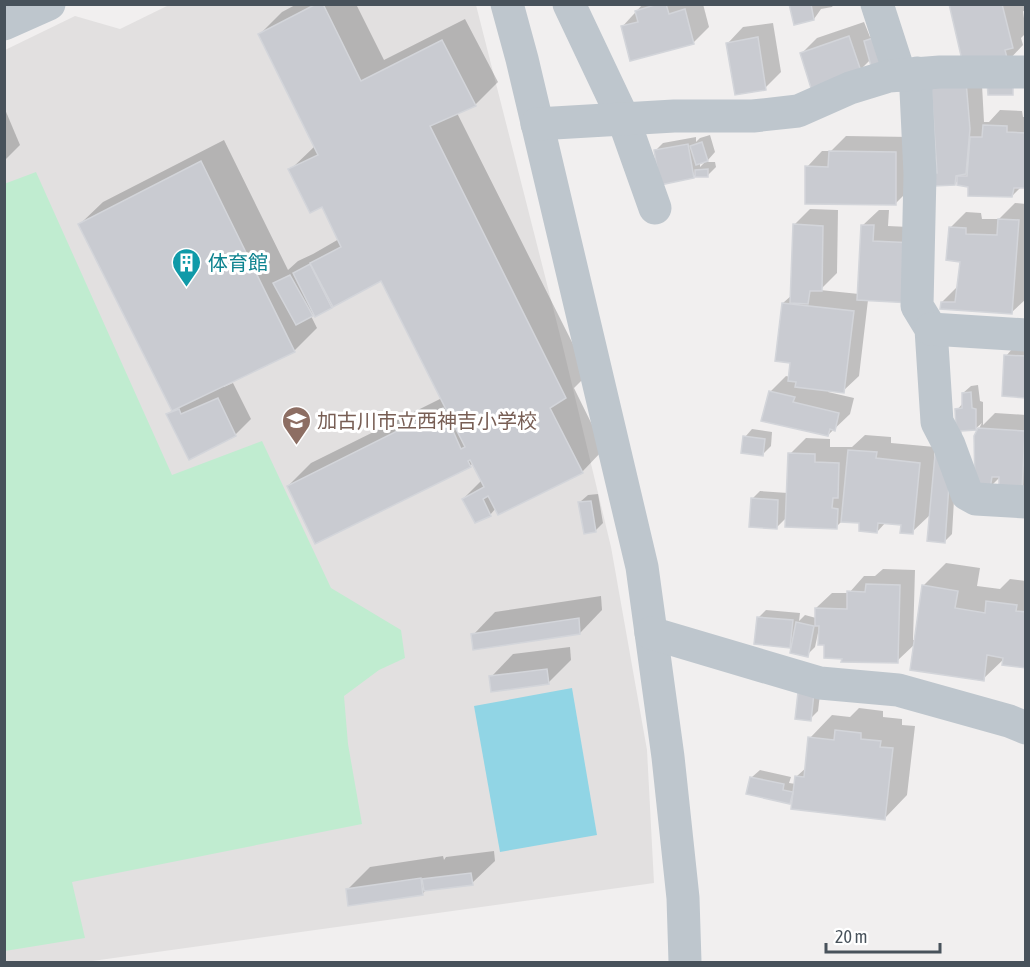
<svg xmlns="http://www.w3.org/2000/svg" width="1030" height="967" font-family="'Asap Condensed','Noto Sans JP',sans-serif">
<style>
.education{fill:#e2e0e0}
.green{fill:#c0ecd0}
.water{fill:#91d5e5}
.shadow{fill:#0003;fill-rule:evenodd}
.building{fill:#c9cbd1;stroke:#d3d5da;stroke-width:1.5}
.lines{fill:none;stroke-linecap:round;stroke-linejoin:round}
.minor{stroke:#bec6cd;stroke-width:33}
.labels{text-anchor:middle;dominant-baseline:central;stroke-width:6;stroke-linejoin:round;paint-order:stroke}
.culture-label{font-size:20px;fill:#0d838f;stroke:#fff;text-anchor:start}
.education-label{font-size:20px;fill:#785e54;stroke:#fff;text-anchor:start}
</style>
<rect width="100%" height="100%" fill="#f1efef"/>
<!-- education -->
<polygon class="education" points="169,5 476,5 562,343 611,547 647,750 654,883 85,962 5,962 5,50 75,16 120,29"/>
<!-- green -->
<polygon class="green" points="36,172 172,475 262,441 331,588 401,630 405,658 379,670 344,696 348,744 362,824 72,882 85,938 5,951 4,184"/>
<!-- water -->
<polygon class="water" points="572,688 597,835 500,852 474,706"/>
<!-- shadow -->
<g class="shadow">
<polygon points="297,4 356,4 384,60 465,19 498,82 475,105 457,113 588,374 574,388 604,449 582,472 496,508 490,515 463,499 482,480 473,463 470,466 288,486 311,463 442,398 382,279 315,315 314,312 311,316 317,328 294,351 223,385 224,387 233,383 251,419 235,435 168,415 173,409 80,224 103,202 224,140 288,270 298,261 313,254 339,239 323,205 290,170 315,146 260,34 282,12"/>
<polygon points="643,4 703,4 709,27 694,42 631,59 622,27"/>
<polygon points="790,4 834,4 832,7 821,9 814,19"/>
<polygon points="950,4 1026,4 1026,12 1023,11 1026,33 1021,38 1023,45 1008,61"/>
<polygon points="864,22 870,37 873,34 871,59 860,70 801,54 817,38"/>
<polygon points="773,23 781,72 765,88 728,43 743,27"/>
<path d="M981 66 984 122H989L1000 110 1022 111 1023 117H1026V187H1021L1012 196 969 186 958 180 955 184 938 172 932 83ZM968 148H971L969 166 965 170Z"/>
<polygon points="4,107 20,145 4,161"/>
<polygon points="710,135 715,152 708,160 700,162 700,167 705,162 715,162 716,167 708,175 695,175 693,177 655,151 663,143 696,137 696,142 700,138"/>
<polygon points="846,136 911,137 911,188 895,204 807,167 822,151 831,151"/>
<polygon points="1015,203 1026,204 1026,299 1012,312 942,302 958,286 962,261 950,228 966,212 981,213 982,219 999,219"/>
<polygon points="810,209 838,210 837,273 820,290 859,294 863,225 879,210 889,210 888,226 930,228 868,300 859,376 843,391 829,390 828,392 854,398 850,414 828,435 770,392 786,376 790,377 792,362 783,303 792,295 794,225"/>
<polygon points="1013,348 1026,349 1026,396 1006,356"/>
<polygon points="978,385 980,401 983,402 983,425 995,413 1026,415 1026,484 1022,488 1001,476 990,487 975,436 982,423 975,429 957,410 963,403 963,393 971,386"/>
<polygon points="752,429 772,432 771,446 763,454 745,437"/>
<polygon points="865,435 891,437 891,443 935,447 934,458 944,448 957,449 952,534 945,541 931,514 912,532 902,524 886,522 877,532 861,522 843,520 836,527 787,517 777,527 752,499 760,491 788,493 790,454 806,438 830,439 830,447 852,447"/>
<polygon points="598,494 603,523 595,531 580,502 588,495"/>
<polygon points="946,563 980,568 977,586 1000,589 1010,579 1026,581 1026,667 1005,658 983,679 915,644 897,661 843,657 826,644 818,633 815,647 807,655 794,642 790,646 758,618 766,610 800,613 799,621 805,615 816,618 816,608 832,593 849,593 864,576 875,576 883,569 915,570 913,640 915,640 923,586"/>
<polygon points="601,596 602,610 580,633 473,635 495,612"/>
<polygon points="570,647 571,660 548,683 491,677 513,654"/>
<polygon points="821,686 818,711 810,719 796,718"/>
<polygon points="859,708 883,711 883,717 902,719 902,725 915,726 907,795 885,818 794,798 790,802 748,793 752,777 760,770 791,777 789,783 796,784 797,776 807,767 810,738 832,715 850,717"/>
<polygon points="494,851 495,861 472,883 427,889 422,894 347,890 370,867 443,856 444,860 446,857"/>
</g>
<!-- building -->
<g class="building">
<polygon points="316,4 323,4 361,81 442,40 476,106 430,126 566,398 550,408 583,473 498,515 488,496 483,499 491,516 475,523 462,499 484,487 470,460 468,461 471,467 315,544 287,486 443,408 461,449 465,447 381,281 333,307 310,263 341,247 322,207 310,213 288,169 318,155 258,34"/>
<polygon points="658,4 666,4 669,14 685,9 694,44 630,61 621,26 638,22 635,11"/>
<polygon points="789,4 811,4 814,20 794,25"/>
<polygon points="949,4 1002,4 1013,48 1005,50 1008,62 962,60"/>
<polygon points="849,36 861,71 811,88 800,53"/>
<polygon points="758,37 766,90 735,95 726,43"/>
<polygon points="876,37 883,62 871,66 864,41"/>
<polygon points="966,81 970,129 966,174 956,176 955,185 934,186 934,174 937,173 931,83"/>
<polygon points="987,82 1013,82 1013,95 988,95"/>
<polygon points="983,125 1007,126 1007,132 1026,133 1026,188 1014,188 1012,197 968,196 968,187 957,185 957,176 967,176 970,137 982,137"/>
<polygon points="702,142 708,161 696,165 690,146"/>
<polygon points="688,144 694,178 660,185 654,150"/>
<polygon points="829,151 896,152 896,205 805,204 805,166 828,167"/>
<polygon points="201,161 295,352 172,411 78,224"/>
<polygon points="708,169 708,177 695,177 695,170"/>
<polygon points="998,219 1019,220 1012,314 940,309 941,302 955,302 960,262 946,260 949,227 966,228 966,234 997,235"/>
<polygon points="793,224 823,226 822,291 810,291 808,304 790,303"/>
<polygon points="861,225 874,225 873,241 915,243 912,303 857,300"/>
<polygon points="310,264 332,308 315,317 293,273"/>
<polygon points="290,275 313,316 296,325 273,283"/>
<polygon points="782,303 854,311 844,393 795,387 796,382 788,381 790,363 775,361"/>
<polygon points="1004,355 1026,356 1026,398 1002,396"/>
<polygon points="769,391 795,397 793,402 839,413 835,431 830,429 828,436 761,421"/>
<polygon points="971,392 972,408 976,409 976,430 961,431 961,435 956,429 955,409 962,408 962,393"/>
<polygon points="218,398 236,436 189,460 166,414 179,409 181,414"/>
<polygon points="978,428 1025,431 1022,490 999,489 999,477 992,477 990,489 975,484 974,436"/>
<polygon points="743,436 765,439 763,456 741,453"/>
<polygon points="848,450 877,452 876,458 920,463 913,534 900,533 901,525 878,523 877,533 859,531 859,523 841,522"/>
<polygon points="788,453 815,454 815,462 839,463 838,498 833,498 832,508 838,509 837,529 785,527"/>
<polygon points="935,455 951,456 945,543 927,541"/>
<polygon points="751,498 778,500 777,529 749,527"/>
<polygon points="591,501 596,532 584,534 578,502"/>
<polygon points="866,584 900,585 898,663 841,662 842,659 824,658 824,645 818,645 819,626 815,626 815,608 847,609 847,591 865,592"/>
<polygon points="922,585 958,591 955,608 985,613 986,601 1017,605 1016,611 1026,612 1026,668 1002,665 1003,658 987,655 984,681 910,670"/>
<polygon points="757,617 793,620 790,648 754,644"/>
<polygon points="579,618 580,634 473,650 471,634"/>
<polygon points="796,622 814,626 808,657 790,653"/>
<polygon points="547,669 549,684 491,692 489,676"/>
<polygon points="798,692 814,693 811,721 795,719"/>
<polygon points="835,730 861,733 861,739 881,741 880,747 893,748 885,820 791,809 795,776 804,777 808,737 834,740"/>
<polygon points="750,777 784,784 783,790 793,792 790,804 746,794"/>
<polygon points="471,873 473,885 424,891 422,879"/>
<polygon points="421,878 423,895 348,906 346,889"/>
</g>
<g class="lines">
<!-- minor -->
<g class="minor">
<polyline points="507,4 522,59 642,567 668,757 683,898 685,962"/>
<polyline points="569,4 623,118 655,208"/>
<polyline points="877,4 900,75"/>
<polyline points="4,24 49,4"/>
<polyline points="917,73 916,91 920,174 917,306 931,329 937,422 949,445 967,494 976,499 1026,502"/>
<polyline points="537,124 674,116 753,116 798,111 850,88 889,76 940,72 1026,72"/>
<polyline points="931,329 1026,335"/>
<polyline points="651,633 820,683 898,690 1009,721 1026,728"/>
</g>
</g>
<!-- icons -->
<defs>
<symbol id="building-pin" viewBox="-11 -11 22 30"><path d="M0 17L-7.5 6A9.5 9.5 0 1 1 7.5 6Z" fill="#0f9aa8" stroke="#fff"/><path d="M-4-6H4V6H1V3H-1V6H-4ZM-2.5-4.3h1.7v1.8h-1.7ZM.8-4.3h1.7v1.8H.8ZM-2.5-1h1.7V.8h-1.7ZM.8-1h1.7V.8H.8Z" fill="#fff"/></symbol>
<symbol id="school-pin" viewBox="-11 -11 22 30"><path d="M0 17L-7.5 6A9.5 9.5 0 1 1 7.5 6Z" fill="#8d6e63" stroke="#fff"/><path d="M0-5L7-2L0 1L-7-2ZM-4 1L0 2.5L4 1V4Q0 6-4 4Z" fill="#fff"/></symbol>
</defs>
<g fill-rule="evenodd">
<use href="#building-pin" x="170" y="246" width="33" height="45"/>
<use href="#school-pin" x="280" y="404" width="33" height="45"/>
</g>
<g class="labels">
<!-- culture labels -->
<g class="culture-label">
<text x="208" y="262">体育館</text>
</g>
<!-- education labels -->
<g class="education-label">
<text x="317" y="420">加古川市立西神吉小学校</text>
</g>
</g>
<!-- border -->
<rect width="1030" height="967" fill="none" stroke="#48525b" stroke-width="12"/>
<!-- scale -->
<path d="M826 943v9h114v-9" fill="none" stroke="#48525b" stroke-width="3"/>
<text x="835" y="943" font-size="18" fill="#48525b" stroke="#ffffff" stroke-width="4.5" paint-order="stroke">20 m</text>
</svg>
